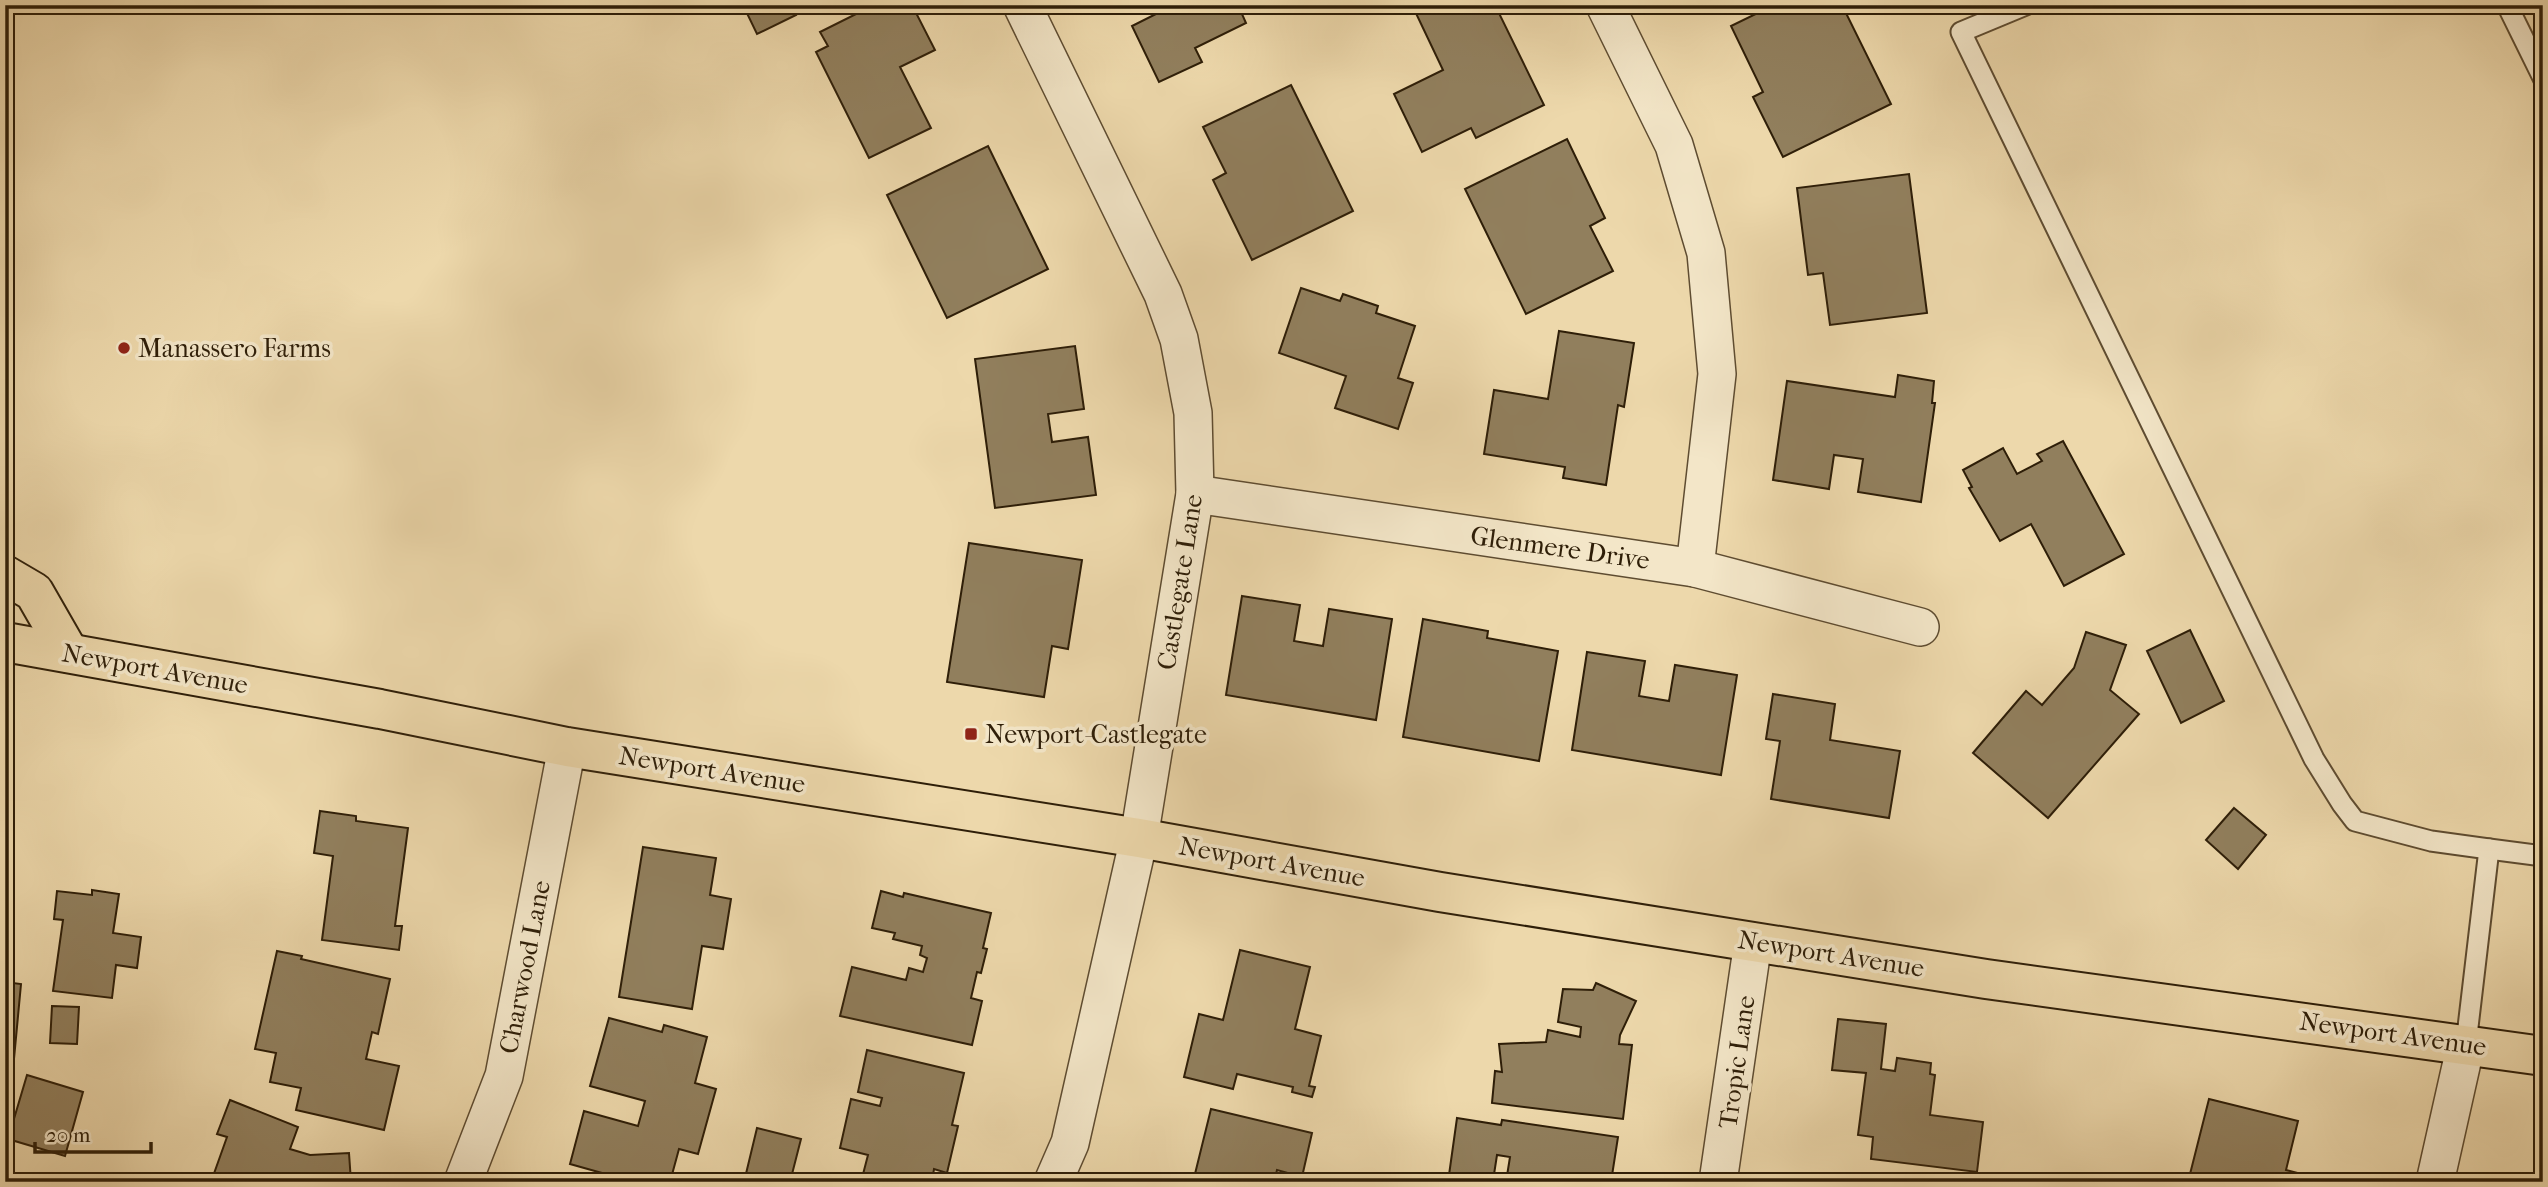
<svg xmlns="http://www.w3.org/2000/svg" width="2548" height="1187" font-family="'IM FELL French Canon',serif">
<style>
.building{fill:#917f5d;stroke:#2e1e08;stroke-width:2}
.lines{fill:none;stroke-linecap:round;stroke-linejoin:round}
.service-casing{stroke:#5e4c31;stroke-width:23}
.minor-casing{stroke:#5e4c31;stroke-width:40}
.primary-casing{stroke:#2e1e08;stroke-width:42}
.service{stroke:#f3e6c8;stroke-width:19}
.minor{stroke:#f3e6c8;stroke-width:37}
.primary{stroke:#edd8ab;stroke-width:38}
.poi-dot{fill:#8f2418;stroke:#f3e6c8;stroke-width:2.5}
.labels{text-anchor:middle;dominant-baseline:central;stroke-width:7;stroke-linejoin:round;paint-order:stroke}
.poi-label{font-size:26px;fill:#2e1e08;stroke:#f3e6c8;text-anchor:start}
.street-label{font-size:26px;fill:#2e1e08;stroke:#f3e6c8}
</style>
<rect width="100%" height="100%" fill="#edd8ab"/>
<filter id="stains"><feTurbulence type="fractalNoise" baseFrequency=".00286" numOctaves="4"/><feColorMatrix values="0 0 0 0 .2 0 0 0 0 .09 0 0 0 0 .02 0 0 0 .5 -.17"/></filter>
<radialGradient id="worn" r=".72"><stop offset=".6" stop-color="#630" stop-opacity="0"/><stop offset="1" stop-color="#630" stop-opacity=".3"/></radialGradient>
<!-- building -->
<g class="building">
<polygon points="743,5 791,5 796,15 757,34"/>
<polygon points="874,5 912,5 935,50 900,67 931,128 869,158 816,52 828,46 820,32"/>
<polygon points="1162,5 1238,5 1246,23 1195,48 1202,62 1159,82 1132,26 1164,10"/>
<polygon points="1418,5 1495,5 1544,105 1476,138 1471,128 1422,152 1394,94 1443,70 1413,7"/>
<polygon points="1774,5 1842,5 1891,104 1783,157 1753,97 1763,92 1731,26"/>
<polygon points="1291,85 1353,211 1252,260 1213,180 1226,173 1203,127"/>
<polygon points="1567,139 1605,218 1590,226 1613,271 1526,314 1465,189"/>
<polygon points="988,146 1048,269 947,318 887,195"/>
<polygon points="1909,174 1927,313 1830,325 1823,273 1808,275 1797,188"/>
<polygon points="1301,288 1340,301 1343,294 1378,306 1376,313 1415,326 1398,378 1413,383 1398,429 1335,408 1346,376 1279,353"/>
<polygon points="1559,331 1634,343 1624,407 1618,405 1606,485 1563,478 1565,467 1484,454 1494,390 1548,399"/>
<polygon points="1075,346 1084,409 1048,414 1052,442 1088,437 1096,495 995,508 975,359"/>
<polygon points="1898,375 1934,381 1932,403 1935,403 1921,502 1858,492 1863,459 1834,455 1829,489 1773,480 1787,381 1895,397"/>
<polygon points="2063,441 2124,554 2064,586 2031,524 2000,541 1969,488 1972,487 1963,470 2003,448 2017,474 2042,461 2037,454"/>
<polygon points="969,543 1082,560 1068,649 1052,646 1044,697 947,682"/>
<polygon points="1242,596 1300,605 1294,641 1323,646 1329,609 1392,619 1376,720 1226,695"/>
<polygon points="1423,619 1488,631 1487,638 1558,651 1539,761 1403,737"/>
<polygon points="2190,630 2224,701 2181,723 2147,651"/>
<polygon points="2086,632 2126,645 2110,690 2139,714 2048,818 1973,753 2026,691 2042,705 2074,668"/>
<polygon points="1587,652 1645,661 1639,696 1669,701 1675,665 1737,675 1721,775 1572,750"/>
<polygon points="1773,694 1835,704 1830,740 1900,751 1889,818 1771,799 1780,741 1766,739"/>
<polygon points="2234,808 2266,835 2238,869 2206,840"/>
<polygon points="320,811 356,816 356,821 408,828 395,926 402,926 399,950 322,940 333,856 314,853"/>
<polygon points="643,847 716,858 710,895 731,899 723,949 702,946 692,1009 619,997"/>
<polygon points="5,873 7,874 8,957 5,957"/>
<polygon points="92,890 119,894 113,933 141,937 137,968 116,965 112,998 53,991 63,920 54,919 57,891 92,895"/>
<polygon points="881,891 903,897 904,893 991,913 983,948 987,949 981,973 977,972 971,998 982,1001 972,1045 840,1016 852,967 906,980 909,968 923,972 927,958 920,955 922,946 893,939 895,933 872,928"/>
<polygon points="1240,950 1310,967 1295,1029 1321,1036 1309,1086 1315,1087 1312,1097 1292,1092 1293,1087 1237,1074 1233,1089 1184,1077 1199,1014 1223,1020"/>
<polygon points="277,951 302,956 301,959 390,979 378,1034 372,1032 366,1059 399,1066 384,1130 296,1110 301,1088 270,1082 276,1053 255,1049"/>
<polygon points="5,982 21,984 14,1059 5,1058"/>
<polygon points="1596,983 1636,1001 1620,1035 1619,1044 1632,1045 1623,1119 1492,1103 1495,1071 1502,1072 1499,1044 1546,1042 1548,1030 1580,1037 1581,1027 1558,1022 1563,989 1593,990"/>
<polygon points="52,1006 79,1007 77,1044 50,1043"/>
<polygon points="609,1018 662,1032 664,1025 707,1037 695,1083 716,1089 698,1154 679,1149 670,1182 634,1182 570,1164 584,1111 638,1126 645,1101 590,1086"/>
<polygon points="1838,1019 1886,1024 1881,1069 1895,1071 1897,1058 1931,1063 1930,1074 1935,1075 1930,1115 1983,1122 1977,1172 1871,1159 1873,1137 1858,1135 1866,1073 1832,1070"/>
<polygon points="867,1050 964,1073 952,1125 958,1126 947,1173 934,1169 933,1175 940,1177 938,1182 861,1182 868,1155 840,1148 851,1099 880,1106 882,1098 858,1092"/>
<polygon points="27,1075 83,1092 65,1156 8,1139"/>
<polygon points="2209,1099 2298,1121 2286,1170 2332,1182 2188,1182"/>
<polygon points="230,1100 298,1127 290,1149 310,1155 349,1153 351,1182 211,1182 227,1137 217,1134"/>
<polygon points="1211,1109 1312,1133 1302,1177 1277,1170 1274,1182 1193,1182"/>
<polygon points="1457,1118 1501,1125 1502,1120 1618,1137 1611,1182 1506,1182 1510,1157 1497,1155 1493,1181 1449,1175"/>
<polygon points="757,1128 801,1139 790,1182 744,1182"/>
</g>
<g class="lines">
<defs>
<g id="service">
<polyline points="2026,5 1961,32 2314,759 2342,804 2355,821 2431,841 2489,849"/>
<polyline points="2507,5 2543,78"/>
<polyline points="2466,1044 2489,849 2543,856"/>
</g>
<g id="minor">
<polyline points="1022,5 1163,294 1179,339 1193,413 1195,494 1139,838 1070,1143 1053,1182"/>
<polyline points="1605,5 1674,145 1706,253 1717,374 1695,568"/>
<polyline points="1195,494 1695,568 1920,627"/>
<polyline points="463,1182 504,1076 567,747"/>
<polyline points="1718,1182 1753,942"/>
<polyline points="2435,1182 2466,1044"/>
</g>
<g id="primary">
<polyline points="5,575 34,592 69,653"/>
<polyline points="5,642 380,709 567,747 1139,838 1440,892 1986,979 2543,1056"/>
</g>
</defs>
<!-- service casing -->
<use href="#service" class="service-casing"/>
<!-- minor casing -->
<use href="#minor" class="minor-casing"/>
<!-- primary casing -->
<use href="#primary" class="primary-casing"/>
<!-- service -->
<use href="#service" class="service"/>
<!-- minor -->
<use href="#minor" class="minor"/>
<!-- primary -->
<use href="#primary" class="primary"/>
</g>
<!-- markers -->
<g class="poi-dot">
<circle cx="124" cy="348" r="7"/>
<rect x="964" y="727" width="14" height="14" rx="3.5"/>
</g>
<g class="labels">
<!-- poi labels -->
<g class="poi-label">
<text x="138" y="348">Manassero Farms</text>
<text x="985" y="734">Newport-Castlegate</text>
</g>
<!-- street labels -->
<g class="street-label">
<text transform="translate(1560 548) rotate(8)">Glenmere Drive</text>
<text transform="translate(1180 582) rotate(-81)">Castlegate Lane</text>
<text transform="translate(155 669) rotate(10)">Newport Avenue</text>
<text transform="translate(712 770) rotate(9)">Newport Avenue</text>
<text transform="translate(1272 862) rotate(10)">Newport Avenue</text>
<text transform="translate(1831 954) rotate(9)">Newport Avenue</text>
<text transform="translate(525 967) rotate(-79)">Charwood Lane</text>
<text transform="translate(2393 1034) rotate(8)">Newport Avenue</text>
<text transform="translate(1737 1062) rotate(-82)">Tropic Lane</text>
</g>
</g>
<!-- margin -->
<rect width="2548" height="1187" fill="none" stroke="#edd8ab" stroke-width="28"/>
<rect x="7" y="7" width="2534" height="1173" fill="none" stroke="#2e1e08" stroke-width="3.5"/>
<rect x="14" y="14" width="2520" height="1159" fill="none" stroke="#2e1e08" stroke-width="2"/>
<!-- scale -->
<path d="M35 1142v10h116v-10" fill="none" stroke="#2e1e08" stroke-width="3.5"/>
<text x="46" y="1142" font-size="21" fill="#2e1e08" stroke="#f3e6c8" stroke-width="5" paint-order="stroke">20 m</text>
<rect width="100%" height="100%" filter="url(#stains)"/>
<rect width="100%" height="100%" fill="url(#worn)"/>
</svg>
